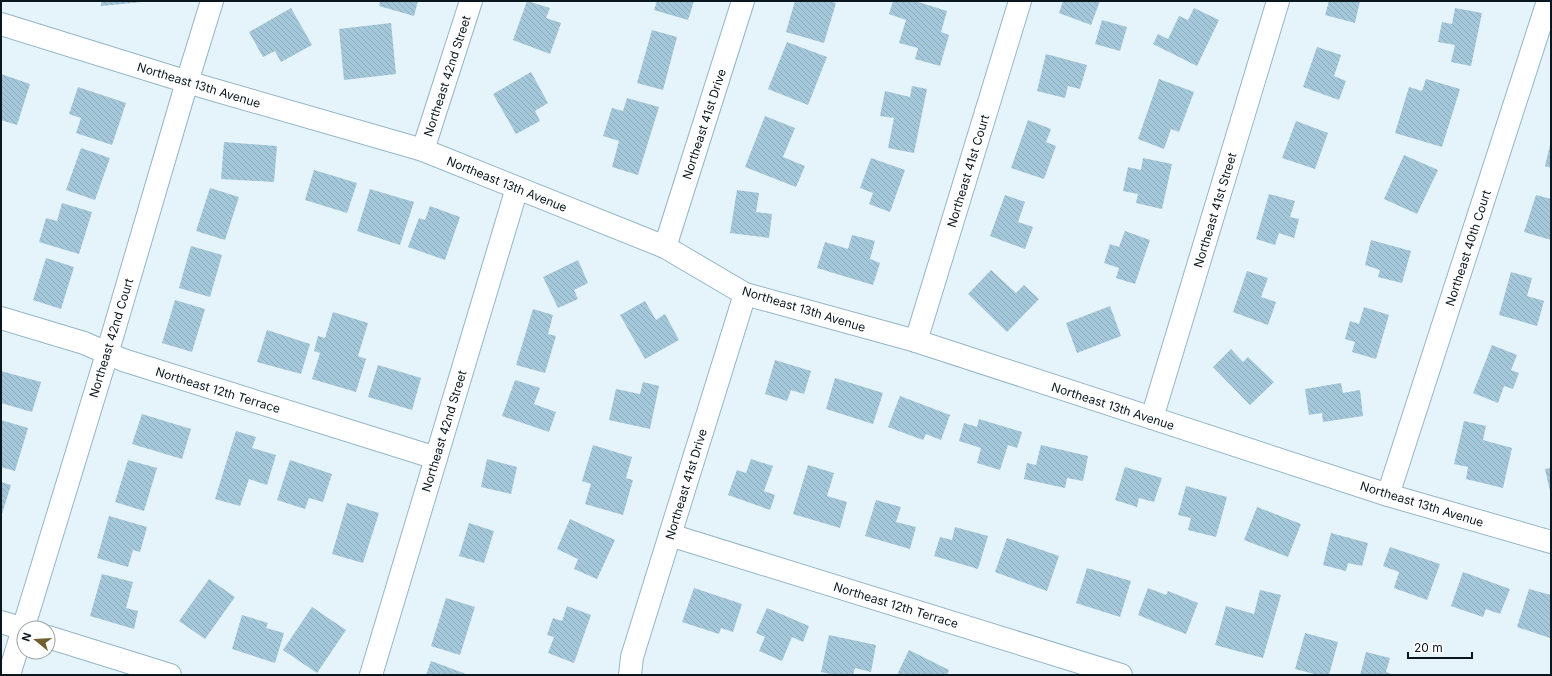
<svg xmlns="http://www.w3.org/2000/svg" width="1552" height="676" font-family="Inter,sans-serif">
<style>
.building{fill:url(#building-back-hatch)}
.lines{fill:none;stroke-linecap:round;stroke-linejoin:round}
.street-casing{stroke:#93b6c8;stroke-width:24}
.street{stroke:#fff;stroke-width:22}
.labels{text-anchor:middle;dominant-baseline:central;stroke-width:3.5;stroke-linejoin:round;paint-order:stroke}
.street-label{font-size:12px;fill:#0a171e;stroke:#fff}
</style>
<defs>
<pattern id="building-back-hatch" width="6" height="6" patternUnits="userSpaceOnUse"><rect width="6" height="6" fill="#a4c8da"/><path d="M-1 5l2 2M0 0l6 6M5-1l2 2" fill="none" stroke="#8cabbb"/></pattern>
</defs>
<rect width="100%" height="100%" fill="#e5f3fb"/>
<!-- building -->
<g class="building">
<polygon points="101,1 142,1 142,2 101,6"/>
<polygon points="380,1 418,1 414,16 379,6"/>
<polygon points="527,1 550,8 546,18 561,23 550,54 513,40"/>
<polygon points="657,1 694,1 688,20 654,10"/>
<polygon points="795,1 830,1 836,3 824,43 786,32"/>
<polygon points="893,1 915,1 947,11 941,32 949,35 940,66 915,59 918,48 899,43 906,20 889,14"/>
<polygon points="1063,1 1100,1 1091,25 1059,13"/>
<polygon points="1329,1 1360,1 1355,23 1325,15"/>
<polygon points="291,8 312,45 281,62 275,51 263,57 249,32"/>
<polygon points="1194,8 1219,20 1197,66 1153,44 1158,34 1168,39 1179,16 1188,20"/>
<polygon points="1455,8 1482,13 1471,66 1451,62 1455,45 1438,42 1442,22 1452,24"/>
<polygon points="1102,20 1127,27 1120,51 1095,44"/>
<polygon points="391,23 396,74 344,80 339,29"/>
<polygon points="652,30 677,37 663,90 637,83"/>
<polygon points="787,42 827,57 808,105 768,89"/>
<polygon points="1317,47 1341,55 1334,76 1346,81 1339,100 1303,87"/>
<polygon points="1046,54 1087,65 1080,89 1068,86 1065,98 1037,91"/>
<polygon points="531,72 548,103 535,111 540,121 516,134 493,94"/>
<polygon points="1,74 30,84 17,125 1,120"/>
<polygon points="1159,79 1194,92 1179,132 1171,129 1164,149 1138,139"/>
<polygon points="1426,79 1460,89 1442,147 1395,133 1409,87 1422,91"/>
<polygon points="912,86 927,89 914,153 888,148 894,118 880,116 885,91 910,97"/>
<polygon points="78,87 126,103 112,145 76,133 81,118 69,114"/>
<polygon points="627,98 659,107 638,175 612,167 619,141 603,136 612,108 623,111"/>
<polygon points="765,116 795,128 783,157 805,166 796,187 745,167"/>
<polygon points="1028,120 1051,129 1046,142 1056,146 1044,179 1011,168"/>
<polygon points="1296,121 1328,133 1315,169 1282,158"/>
<polygon points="224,142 277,146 274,182 221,179"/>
<polygon points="1550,145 1551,145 1551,168 1545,166"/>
<polygon points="81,148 110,158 95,200 66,190"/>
<polygon points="1404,155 1438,170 1417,214 1384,199"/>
<polygon points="871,158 905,170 890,212 869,204 873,193 860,188"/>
<polygon points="1143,158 1172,164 1162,209 1136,203 1138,194 1123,191 1128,167 1141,170"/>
<polygon points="314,170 357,183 347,213 305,200"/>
<polygon points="210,188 239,197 225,240 196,231"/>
<polygon points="370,189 414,202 400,245 357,231"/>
<polygon points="737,190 759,193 756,212 772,214 769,238 730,233"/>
<polygon points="1269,194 1295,201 1290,217 1299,219 1294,238 1279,233 1275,245 1256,239"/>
<polygon points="1005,195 1025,202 1018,222 1033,227 1025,249 990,236"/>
<polygon points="1536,195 1551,199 1551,240 1524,232"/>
<polygon points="62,203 92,212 79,254 39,242 46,218 57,221"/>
<polygon points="430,206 460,217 445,260 408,247 419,218 425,220"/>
<polygon points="1125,231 1150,240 1135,284 1116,278 1119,268 1104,263 1110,244 1119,247"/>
<polygon points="852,235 875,241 870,259 880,263 873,285 817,268 825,242 848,249"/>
<polygon points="1371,240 1411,251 1402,283 1378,277 1380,270 1365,265"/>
<polygon points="191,246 222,255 210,297 179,288"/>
<polygon points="46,258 74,267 61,309 33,300"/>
<polygon points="578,260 588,283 574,290 578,299 558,308 543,277"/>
<polygon points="991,270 1016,293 1024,285 1039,299 1007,332 968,294"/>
<polygon points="1247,271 1268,278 1261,297 1276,302 1268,325 1233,312"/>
<polygon points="1511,272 1532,278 1527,296 1544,301 1537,326 1499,315"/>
<polygon points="175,300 205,309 192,352 162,343"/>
<polygon points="645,301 656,320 665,314 679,340 645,359 620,315"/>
<polygon points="1110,306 1121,336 1077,353 1066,323"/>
<polygon points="1364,307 1389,315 1376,359 1352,352 1355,342 1345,339 1350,321 1359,324"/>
<polygon points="533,309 553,315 548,334 556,336 545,373 516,365"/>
<polygon points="333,312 368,323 358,356 366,359 356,392 312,379 320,353 314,351 318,336 325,338"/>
<polygon points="267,330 310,344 301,374 257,362"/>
<polygon points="1492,345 1517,355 1511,370 1519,373 1513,389 1504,386 1498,403 1473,393"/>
<polygon points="1231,349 1243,362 1248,357 1274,382 1250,405 1213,367"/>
<polygon points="775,360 811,371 804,394 791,390 787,401 765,394"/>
<polygon points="378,365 421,378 412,410 368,397"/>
<polygon points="1,371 41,382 32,412 1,403"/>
<polygon points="835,378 883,393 873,424 826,409"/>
<polygon points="515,380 540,388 534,404 556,412 549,432 502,416"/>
<polygon points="643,382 659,386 650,429 609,420 616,389 640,394"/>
<polygon points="1341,383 1343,393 1360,390 1363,416 1323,422 1322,413 1309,415 1305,389"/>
<polygon points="900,396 950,415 941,440 926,434 923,440 888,427"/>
<polygon points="142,414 191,429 182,459 132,444"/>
<polygon points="979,419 1022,432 1017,448 1008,445 1000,470 977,463 981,448 959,441 964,423 977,427"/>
<polygon points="1,420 28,428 15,471 1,467"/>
<polygon points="1464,421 1486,426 1483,440 1512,448 1503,488 1466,479 1468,467 1454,464"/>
<polygon points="236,431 256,437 252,448 276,455 267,485 249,479 240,506 215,499"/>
<polygon points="593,445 632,457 626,478 633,480 623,515 585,504 591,484 582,481"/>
<polygon points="1041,445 1088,456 1083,481 1067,478 1065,488 1024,479 1027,463 1036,465"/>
<polygon points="487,459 517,467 511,494 481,487"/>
<polygon points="751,459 773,466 764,491 775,495 770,510 728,495 737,470 746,473"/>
<polygon points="128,460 157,468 144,511 115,502"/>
<polygon points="290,460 332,474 323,502 309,498 305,509 277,500"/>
<polygon points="808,465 834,473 827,496 847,502 840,528 793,514"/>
<polygon points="1125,467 1162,478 1154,502 1139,498 1137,507 1115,500"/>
<polygon points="1551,468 1551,491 1550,491 1545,469"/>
<polygon points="1,482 11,485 1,517"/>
<polygon points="1186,486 1227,497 1216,537 1188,530 1191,518 1178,515"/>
<polygon points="876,500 901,507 896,522 916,527 910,549 865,536"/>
<polygon points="347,503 379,513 363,563 332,554"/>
<polygon points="1257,507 1301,524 1288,557 1244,540"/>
<polygon points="109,516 147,527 140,552 133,550 128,567 97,558"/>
<polygon points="570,519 615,540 597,579 574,569 578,559 557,549"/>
<polygon points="469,523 494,531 484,563 459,556"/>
<polygon points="955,527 988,536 978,569 934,556 940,537 952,540"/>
<polygon points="1331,533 1368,543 1362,566 1348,563 1346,571 1323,565"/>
<polygon points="1007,538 1059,556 1047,591 995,572"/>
<polygon points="1390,547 1440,564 1427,600 1394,588 1399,572 1383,566"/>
<polygon points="1087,568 1131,581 1120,617 1076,603"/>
<polygon points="1463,572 1510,589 1500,614 1486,609 1483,617 1451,606"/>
<polygon points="102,574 133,582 126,608 138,611 134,629 90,616"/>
<polygon points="209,579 235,597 205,639 179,621"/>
<polygon points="694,588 742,604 733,632 721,628 719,634 682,622"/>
<polygon points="1148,588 1166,595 1168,591 1198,603 1186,634 1138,615"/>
<polygon points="1529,589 1551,595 1550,638 1517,627"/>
<polygon points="1260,590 1281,595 1263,658 1215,645 1226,606 1254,614"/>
<polygon points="446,598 475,607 460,655 431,646"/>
<polygon points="567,606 591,615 574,663 548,653 554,637 547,635 553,618 562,621"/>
<polygon points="312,607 346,630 317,673 283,650"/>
<polygon points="767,608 809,626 803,642 792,637 782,661 759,651 765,637 756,633"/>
<polygon points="242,615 268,623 266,628 284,633 275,663 232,649"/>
<polygon points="1305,633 1338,642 1329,675 1318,675 1295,669"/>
<polygon points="829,635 876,645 871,672 855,668 853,675 835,675 821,672"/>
<polygon points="909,650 949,670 947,675 897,675"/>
<polygon points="1366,652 1390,658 1386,672 1394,675 1360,675"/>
<polygon points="431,661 469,675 426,675"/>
</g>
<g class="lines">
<defs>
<g id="street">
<polyline points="1,24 204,87 423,150 665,247 745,294 916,341 1388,495 1551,542"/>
<polyline points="423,150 471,1"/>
<polyline points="665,247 743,1"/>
<polyline points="1,318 84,343 123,360 436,458"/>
<polyline points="916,341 1020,1"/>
<polyline points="1152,418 1278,1"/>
<polyline points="1388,495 1548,1"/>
<polyline points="670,535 1121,675"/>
<polyline points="1,622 24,629"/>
<polyline points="48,637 170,675"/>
<polyline points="9,675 107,354 187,82 212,1"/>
<polyline points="371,675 517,188"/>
<polyline points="630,675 632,657 745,294"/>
</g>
</defs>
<!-- street casing -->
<use href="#street" class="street-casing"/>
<!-- street -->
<use href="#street" class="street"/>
</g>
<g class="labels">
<!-- street labels -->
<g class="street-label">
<text transform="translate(447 76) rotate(-72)">Northeast 42nd Street</text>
<text transform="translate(199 85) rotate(17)">Northeast 13th Avenue</text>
<text transform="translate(704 124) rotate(-72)">Northeast 41st Drive</text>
<text transform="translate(968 171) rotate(-73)">Northeast 41st Court</text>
<text transform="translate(507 184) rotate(22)">Northeast 13th Avenue</text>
<text transform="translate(1215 210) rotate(-73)">Northeast 41st Street</text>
<text transform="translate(1468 248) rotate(-72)">Northeast 40th Court</text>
<text transform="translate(804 309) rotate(17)">Northeast 13th Avenue</text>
<text transform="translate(111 338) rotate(-73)">Northeast 42nd Court</text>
<text transform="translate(218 390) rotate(17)">Northeast 12th Terrace</text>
<text transform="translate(1113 406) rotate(18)">Northeast 13th Avenue</text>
<text transform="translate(444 431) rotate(-73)">Northeast 42nd Street</text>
<text transform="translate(686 484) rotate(-73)">Northeast 41st Drive</text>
<text transform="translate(1422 504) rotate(17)">Northeast 13th Avenue</text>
<text transform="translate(896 605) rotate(17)">Northeast 12th Terrace</text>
</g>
</g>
<!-- border -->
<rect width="1552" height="676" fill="none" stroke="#0a171e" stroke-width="4"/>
<!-- north arrow -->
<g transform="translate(36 640) rotate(288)"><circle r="19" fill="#ffffff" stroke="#9da2a5"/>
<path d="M0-3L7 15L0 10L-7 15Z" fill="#715f2d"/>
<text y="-6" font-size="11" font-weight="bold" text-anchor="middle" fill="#0a171e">N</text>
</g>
<!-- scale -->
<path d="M1408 652v6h64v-6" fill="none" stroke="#0a171e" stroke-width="2"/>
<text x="1414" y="652" font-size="12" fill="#0a171e" stroke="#ffffff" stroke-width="3" paint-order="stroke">20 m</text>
</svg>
